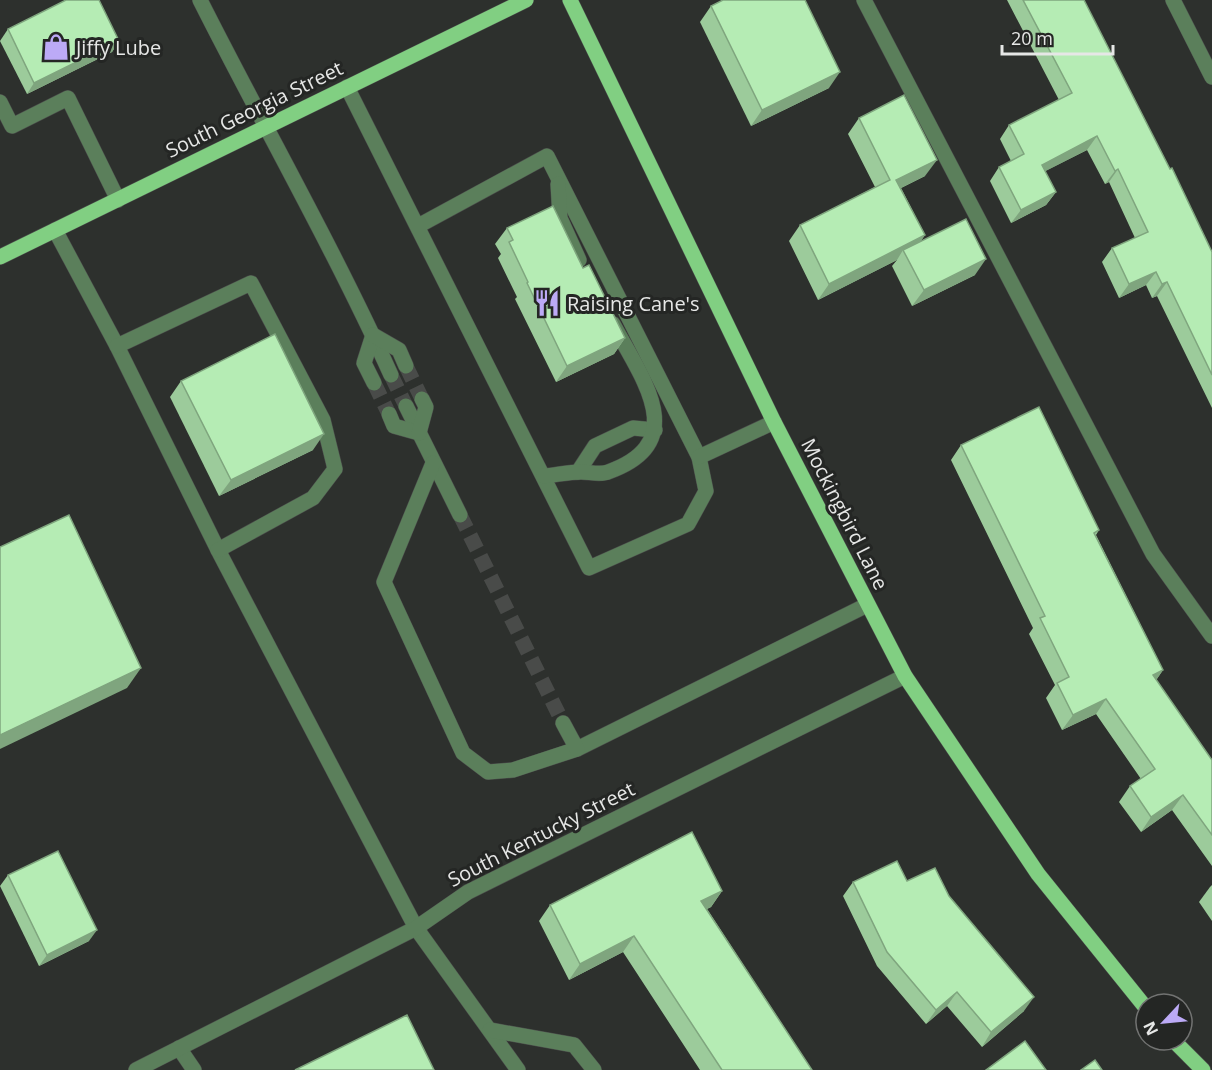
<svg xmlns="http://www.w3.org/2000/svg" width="1212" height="1070" font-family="'Open Sans',sans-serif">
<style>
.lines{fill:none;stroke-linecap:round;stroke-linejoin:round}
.minor-tunnel{stroke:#494b49;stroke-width:15;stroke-dasharray:15 8;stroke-linecap:butt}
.minor-casing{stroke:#4b4d4b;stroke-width:16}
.major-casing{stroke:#4b4d4b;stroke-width:16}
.minor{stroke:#5b7f5b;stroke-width:15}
.major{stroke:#81cf82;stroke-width:15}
.wall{fill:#9ccb9b}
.shaded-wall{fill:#7fa57e}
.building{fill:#b5ecb4;stroke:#7fa57e;stroke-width:1.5}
.labels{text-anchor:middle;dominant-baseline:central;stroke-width:6;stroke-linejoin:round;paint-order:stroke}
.poi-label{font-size:20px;fill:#e6e7e6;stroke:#242624;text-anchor:start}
.street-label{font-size:20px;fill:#e6e7e6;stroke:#242624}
</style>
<rect width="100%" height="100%" fill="#2d302d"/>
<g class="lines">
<!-- minor-tunnel -->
<g class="minor-tunnel">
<polyline points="406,366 422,399"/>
<polyline points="391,375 406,406"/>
<polyline points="374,383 389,414"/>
<polyline points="460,515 563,723"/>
</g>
<defs>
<g id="minor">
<path d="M200 0C263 125 333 247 391 375"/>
<polyline points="864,0 1153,554 1212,636"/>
<polyline points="1173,0 1212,77"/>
<polyline points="347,87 589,568 688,524 706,491 699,457 547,156 418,226"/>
<polyline points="0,102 12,126 68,98 118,200"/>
<polyline points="558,184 560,218 579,260"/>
<polyline points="55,230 117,346 218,550 416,928 518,1070"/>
<polyline points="373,335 364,363 374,383"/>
<polyline points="373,335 399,350 406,366"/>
<polyline points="117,346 251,283 323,420 335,469 313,498 218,550"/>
<polyline points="406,406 460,515"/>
<polyline points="389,414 394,426 419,433"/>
<polyline points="419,433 426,407 422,399"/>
<polyline points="699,457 774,422"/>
<polyline points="433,463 384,582 463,753 488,772 513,770 577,749 867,605"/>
<polyline points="578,472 595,446 633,428 655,430"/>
<path d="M544 476C556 475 569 472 581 472 589 472 601 475 608 472 693 442 641 377 613 324"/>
<polyline points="563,723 577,749"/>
<polyline points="490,1030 574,1045 594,1070"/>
<polyline points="179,1048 194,1070"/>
<polyline points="136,1070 416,928 468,892 905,676"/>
</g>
<g id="major">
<polyline points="570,0 774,422 905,676 1038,874 1146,1008"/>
<polyline points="0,257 526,0"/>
<polyline points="1173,1040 1203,1070"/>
</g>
</defs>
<!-- minor casing -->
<use href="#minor" class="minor-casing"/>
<!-- major casing -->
<use href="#major" class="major-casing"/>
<!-- minor -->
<use href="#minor" class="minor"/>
<!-- major -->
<use href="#major" class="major"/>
</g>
<!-- wall -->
<g class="wall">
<polygon points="1007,0 1084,0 1212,252 1212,408 1157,296 1152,298 1146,285 1119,298 1102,262 1112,248 1135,238 1109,182 1105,184 1087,150 1045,171 1056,192 1046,205 1011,223 990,181 999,167 1011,161 1000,139 1009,125 1059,100"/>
<polygon points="711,6 829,88 751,126 700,22"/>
<polygon points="8,29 119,41 112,52 27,94 0,41"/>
<polygon points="859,118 925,176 901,188 925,235 920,242 975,275 912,306 892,266 897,260 818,300 789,241 800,225 875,187 848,134"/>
<polygon points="507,228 583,268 625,338 614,354 556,382 515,299 517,297 498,258 501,254 495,244"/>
<polygon points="181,381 313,450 219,496 170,397"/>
<polygon points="961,445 1099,530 1096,535 1163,670 1156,680 1212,760 1212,866 1172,810 1141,832 1119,802 1130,786 1141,779 1096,714 1062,730 1046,698 1055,685 1029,634 1033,628 951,460"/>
<polygon points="8,875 89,941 39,966 0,886"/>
<polygon points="907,881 949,896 1024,1011 982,1047 947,1006 926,1024 877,966 843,896 853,882"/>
<polygon points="1212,885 1212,921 1199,902 1210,887"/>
<polygon points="722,891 711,907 707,909 812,1070 700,1070 623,952 569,980 539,921 550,905"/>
</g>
<!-- shaded-wall -->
<g class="shaded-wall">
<polygon points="119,41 112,52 27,94 34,83"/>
<polygon points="840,72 829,88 751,126 762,110"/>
<polygon points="1097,136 1087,150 1032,178 1042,165"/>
<polygon points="937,160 925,176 885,196 896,180"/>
<polygon points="1118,169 1109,182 1105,184 1115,171"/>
<polygon points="1056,192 1046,205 1011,223 1021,210"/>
<polygon points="925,235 914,251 903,250 897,260 818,300 829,284"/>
<polygon points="986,259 975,275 912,306 924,290"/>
<polygon points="1156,272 1146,285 1119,298 1129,284"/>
<polygon points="1167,282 1157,296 1152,298 1162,284"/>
<polygon points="625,338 614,354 556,382 567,366"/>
<polygon points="324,434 313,450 219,496 231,480"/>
<polygon points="141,668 127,688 0,749 0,735"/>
<polygon points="1163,670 1153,685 1153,675"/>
<polygon points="1106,699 1096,714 1062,730 1073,715"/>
<polygon points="1183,795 1172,810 1141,832 1151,817"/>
<polygon points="722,891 711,907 690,917 701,901"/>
<polygon points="97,930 89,941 39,966 47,955"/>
<polygon points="634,936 623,952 569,980 580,964"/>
<polygon points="957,992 947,1006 926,1024 936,1010"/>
<polygon points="1034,997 1024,1011 982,1047 991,1032"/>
</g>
<!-- building -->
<g class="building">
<polygon points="66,0 99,0 119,41 34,83 8,29"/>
<polygon points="723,0 805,0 840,72 762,110 711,6"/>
<polygon points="1023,0 1084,0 1170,169 1172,168 1212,252 1212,375 1167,282 1162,284 1156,272 1129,284 1112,248 1148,232 1118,169 1115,171 1097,136 1042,165 1056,192 1021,210 999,167 1024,154 1009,125 1072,93"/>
<polygon points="904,95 937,160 896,180 925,235 829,284 800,225 890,180 859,118"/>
<polygon points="553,206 583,268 589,265 625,338 567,366 527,283 528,282 509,242 513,240 507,228"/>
<polygon points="966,219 986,259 924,290 903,250"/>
<polygon points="275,334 324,434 231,480 181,381"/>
<polygon points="1039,407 1099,530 1094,533 1163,670 1153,675 1212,760 1212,835 1183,795 1151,817 1130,786 1155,769 1106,699 1073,715 1057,683 1069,677 1040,618 1045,616 961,445"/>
<polygon points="69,515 141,668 0,735 0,547"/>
<polygon points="692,832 722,891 701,901 812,1070 722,1070 634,936 580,964 550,905"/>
<polygon points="58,851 97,930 47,955 8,875"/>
<polygon points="897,861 907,881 935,868 949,896 1034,997 991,1032 957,992 936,1010 887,952 853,882"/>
<polygon points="407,1015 434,1070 295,1070"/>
<polygon points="1025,1041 1046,1070 986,1070"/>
<polygon points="1095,1060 1102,1070 1081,1070"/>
</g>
<!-- icons -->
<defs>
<symbol id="shop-bare" viewBox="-9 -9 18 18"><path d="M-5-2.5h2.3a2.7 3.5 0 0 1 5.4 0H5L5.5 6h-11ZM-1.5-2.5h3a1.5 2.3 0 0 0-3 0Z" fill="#bcaaf6" stroke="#242624" stroke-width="2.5" paint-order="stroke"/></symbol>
<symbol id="restaurant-bare" viewBox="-9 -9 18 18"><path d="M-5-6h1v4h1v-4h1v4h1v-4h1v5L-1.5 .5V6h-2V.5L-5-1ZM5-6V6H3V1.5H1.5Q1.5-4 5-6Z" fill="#bcaaf6" stroke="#242624" stroke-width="2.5" paint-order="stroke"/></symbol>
</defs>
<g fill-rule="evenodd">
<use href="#shop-bare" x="37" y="28" width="38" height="38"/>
<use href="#restaurant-bare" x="528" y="284" width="38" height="38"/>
</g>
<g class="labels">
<!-- poi labels -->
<g class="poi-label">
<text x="76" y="47">Jiffy Lube</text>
<text x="567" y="303">Raising Cane's</text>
</g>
<!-- street labels -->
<g class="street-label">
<text transform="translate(254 109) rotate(-26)">South Georgia Street</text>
<text transform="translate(845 514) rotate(63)">Mockingbird Lane</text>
<text transform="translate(541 834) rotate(-27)">South Kentucky Street</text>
</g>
</g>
<!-- north arrow -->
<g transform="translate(1164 1022) rotate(244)"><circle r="28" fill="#242624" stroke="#727372" stroke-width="1.5"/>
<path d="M0-4.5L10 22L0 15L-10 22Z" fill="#bcaaf6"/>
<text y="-9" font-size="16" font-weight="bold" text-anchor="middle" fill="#e6e7e6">N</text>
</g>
<!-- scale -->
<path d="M1002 45v9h111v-9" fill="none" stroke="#e6e7e6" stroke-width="3"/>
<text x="1011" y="45" font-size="18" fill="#e6e7e6" stroke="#242624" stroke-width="4.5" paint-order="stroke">20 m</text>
</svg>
